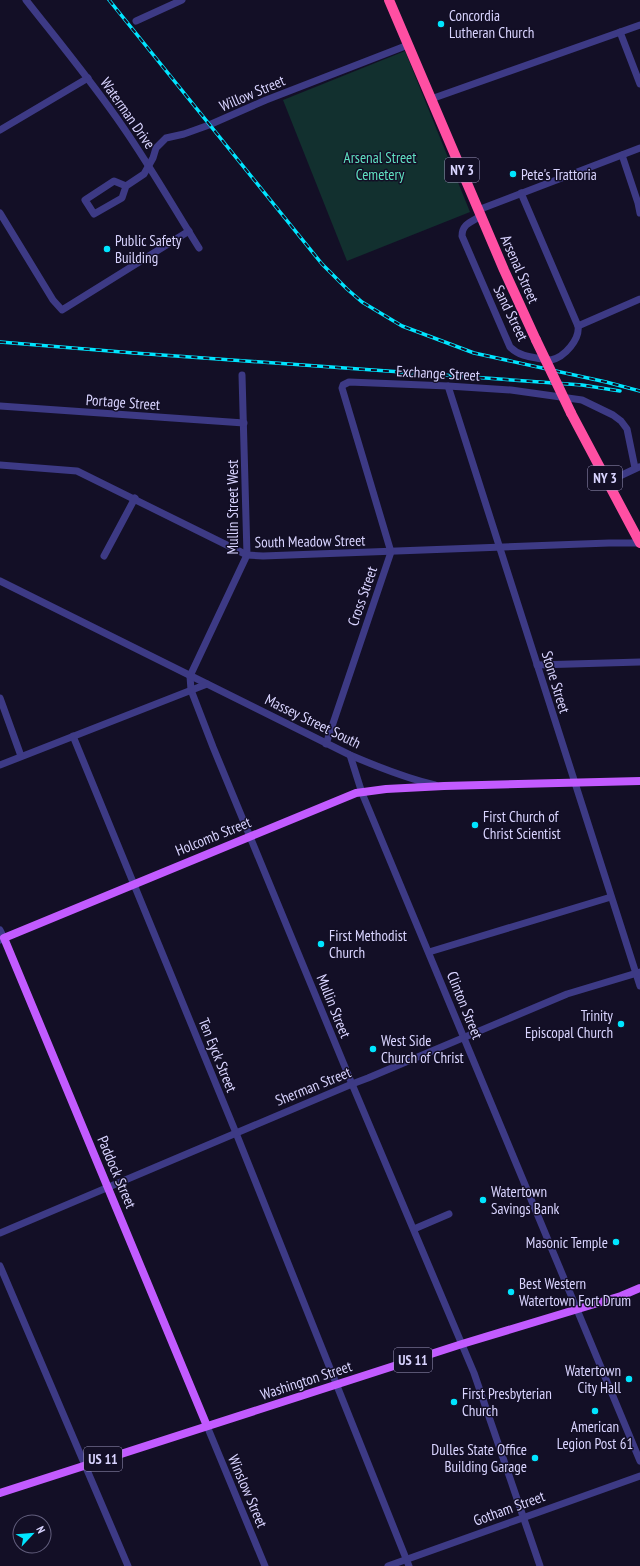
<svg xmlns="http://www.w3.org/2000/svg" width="640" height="1566" font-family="'PT Sans Narrow',sans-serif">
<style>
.green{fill:#12302f}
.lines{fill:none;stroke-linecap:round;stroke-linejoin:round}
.minor{stroke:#3d3a85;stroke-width:7}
.major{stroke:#c25bff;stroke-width:8}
.highway{stroke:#ff4fa3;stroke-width:10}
.rail-casing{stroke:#00e5ff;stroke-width:3.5}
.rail{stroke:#130f26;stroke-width:2;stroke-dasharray:6;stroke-linecap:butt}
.highway-bridge{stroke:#ff4fa3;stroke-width:10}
.poi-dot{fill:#00e5ff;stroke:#130f26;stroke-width:1.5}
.labels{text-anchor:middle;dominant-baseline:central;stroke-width:3;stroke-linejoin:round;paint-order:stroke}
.shield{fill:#130f26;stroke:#9e99be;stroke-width:1}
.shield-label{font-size:14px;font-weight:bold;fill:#d9d4ff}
.poi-label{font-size:15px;fill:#d9d4ff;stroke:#130f26;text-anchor:start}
.street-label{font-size:15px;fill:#d9d4ff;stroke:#130f26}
.park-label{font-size:15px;fill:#5fe0c0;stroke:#130f26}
</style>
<rect width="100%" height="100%" fill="#130f26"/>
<!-- green -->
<polygon class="green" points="405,51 470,212 347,261 283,100"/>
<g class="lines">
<!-- minor -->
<g class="minor">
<path d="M26 0C59 42 93 83 123 127 150 166 174 208 199 248"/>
<polyline points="136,21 182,0"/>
<polyline points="620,32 640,84"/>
<polyline points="431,99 640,25"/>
<polyline points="0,130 88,78"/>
<polyline points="622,155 638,203 640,213"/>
<polyline points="126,186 114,181 85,200 94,214 122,198 126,186 144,174 153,158 156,148 166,138 184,134 209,125 266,100 408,45"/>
<polyline points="478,210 640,148"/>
<polyline points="0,213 53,300 62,310 189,231"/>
<path d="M481 216C471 222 462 224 462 236L510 347C519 356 530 357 542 359 544 359 549 360 551 360 565 357 580 339 578 326L521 193"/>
<polyline points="578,326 640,299"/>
<polyline points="242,375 247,555 190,676 191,690 213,747 352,1084 474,1373 540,1566"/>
<polyline points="448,386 640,986"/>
<polyline points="0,406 244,423"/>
<polyline points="0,465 77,471 247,555 263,556 609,543 640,543"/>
<polyline points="607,482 639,467"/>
<polyline points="104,556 135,498"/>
<path d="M0 581 350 755C378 767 405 778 435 785"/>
<polyline points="537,665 640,662"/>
<polyline points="0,698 21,756"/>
<polyline points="73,736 236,1133 409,1566"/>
<polyline points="326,744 391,552 342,388 343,385 349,382 448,386 511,390 582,400 613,415 621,421 627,429 635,468"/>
<polyline points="350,755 362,793 640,1461"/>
<polyline points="0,765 207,684"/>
<polyline points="0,930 4,938 0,940"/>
<polyline points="429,952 611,897"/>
<polyline points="414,1229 449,1214"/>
<polyline points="0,1233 352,1084 368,1078 567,994 640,972"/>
<polyline points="0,1266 128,1566"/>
<polyline points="207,1426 265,1566"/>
<polyline points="388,1566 640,1476"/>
</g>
<!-- major -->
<g class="major">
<polyline points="207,1426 4,938 356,793 386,789 444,786 640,781"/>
<polyline points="0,1493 462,1344 621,1296 640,1288"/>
</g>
<!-- highway -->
<g class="highway">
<polyline points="389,0 504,270 536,340"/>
<polyline points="571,413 640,543"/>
</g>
<defs>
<g id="rail">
<polyline points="109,0 322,264 347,289 362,302 402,326 474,353 606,382 640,391"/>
<polyline points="0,342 134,353 582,385 620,391"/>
</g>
</defs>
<!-- rail casing -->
<use href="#rail" class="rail-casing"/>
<!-- rail -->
<use href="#rail" class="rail"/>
<!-- highway-bridge -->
<polyline class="highway-bridge" points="536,340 571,413"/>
</g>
<!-- markers -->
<g class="poi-dot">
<circle cx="441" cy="24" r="4"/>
<circle cx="513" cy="174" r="4"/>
<circle cx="107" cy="249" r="4"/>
<circle cx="475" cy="825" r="4"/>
<circle cx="321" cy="944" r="4"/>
<circle cx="621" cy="1024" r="4"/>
<circle cx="373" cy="1049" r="4"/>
<circle cx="483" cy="1200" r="4"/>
<circle cx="616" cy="1242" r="4"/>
<circle cx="511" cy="1292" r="4"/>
<circle cx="629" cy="1379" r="4"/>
<circle cx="454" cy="1402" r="4"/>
<circle cx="595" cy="1411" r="4"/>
<circle cx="535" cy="1458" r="4"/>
</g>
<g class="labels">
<!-- shield labels -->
<g class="shield">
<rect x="445" y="158" width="34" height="24" rx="3"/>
<rect x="588" y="466" width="34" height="24" rx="3"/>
<rect x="394" y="1348" width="38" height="24" rx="3"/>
<rect x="84" y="1447" width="38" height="24" rx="3"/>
</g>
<g class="shield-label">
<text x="462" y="170">NY 3</text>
<text x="605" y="478">NY 3</text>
<text x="413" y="1360">US 11</text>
<text x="103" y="1459">US 11</text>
</g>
<!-- poi labels -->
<g class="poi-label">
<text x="449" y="15">Concordia<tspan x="449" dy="17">Lutheran Church</tspan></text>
<text x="521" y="174">Pete's Trattoria</text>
<text x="115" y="240">Public Safety<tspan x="115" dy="17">Building</tspan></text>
<text x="483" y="816">First Church of<tspan x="483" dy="17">Christ Scientist</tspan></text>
<text x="329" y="935">First Methodist<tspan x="329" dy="17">Church</tspan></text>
<text x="613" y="1015" text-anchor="end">Trinity<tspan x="613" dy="17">Episcopal Church</tspan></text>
<text x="381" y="1040">West Side<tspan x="381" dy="17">Church of Christ</tspan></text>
<text x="491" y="1191">Watertown<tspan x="491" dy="17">Savings Bank</tspan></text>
<text x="608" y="1242" text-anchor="end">Masonic Temple</text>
<text x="519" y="1283">Best Western<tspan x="519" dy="17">Watertown Fort Drum</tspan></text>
<text x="621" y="1370" text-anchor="end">Watertown<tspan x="621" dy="17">City Hall</tspan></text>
<text x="462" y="1393">First Presbyterian<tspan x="462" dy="17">Church</tspan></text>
<text x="595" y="1426" text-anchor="middle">American<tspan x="595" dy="17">Legion Post 61</tspan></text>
<text x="527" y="1449" text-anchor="end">Dulles State Office<tspan x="527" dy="17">Building Garage</tspan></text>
</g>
<!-- street labels -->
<g class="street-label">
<text transform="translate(252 93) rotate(-23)">Willow Street</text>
<text transform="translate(128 113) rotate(55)">Waterman Drive</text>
<text transform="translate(520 269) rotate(66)">Arsenal Street</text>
<text transform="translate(511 313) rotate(64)">Sand Street</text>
<text transform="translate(438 373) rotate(3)">Exchange Street</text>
<text transform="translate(123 402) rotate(4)">Portage Street</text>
<text transform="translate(232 507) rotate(-90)">Mullin Street West</text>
<text transform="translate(310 541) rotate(-1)">South Meadow Street</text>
<text transform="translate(362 596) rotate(-71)">Cross Street</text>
<text transform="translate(556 682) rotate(73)">Stone Street</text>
<text transform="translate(313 721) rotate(26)">Massey Street South</text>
<text transform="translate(213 836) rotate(-22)">Holcomb Street</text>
<text transform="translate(465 1005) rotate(68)">Clinton Street</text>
<text transform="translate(334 1006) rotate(68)">Mullin Street</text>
<text transform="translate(218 1055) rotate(68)">Ten Eyck Street</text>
<text transform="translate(313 1086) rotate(-22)">Sherman Street</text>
<text transform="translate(117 1172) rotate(67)">Paddock Street</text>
<text transform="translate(306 1380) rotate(-18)">Washington Street</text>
<text transform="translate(248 1491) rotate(67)">Winslow Street</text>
<text transform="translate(509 1508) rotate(-20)">Gotham Street</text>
</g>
<!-- park labels -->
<g class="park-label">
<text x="380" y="157">Arsenal Street<tspan x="380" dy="17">Cemetery</tspan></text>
</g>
</g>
<!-- north arrow -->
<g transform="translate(32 1534) rotate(64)"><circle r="19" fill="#130f26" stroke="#625e7d"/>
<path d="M0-3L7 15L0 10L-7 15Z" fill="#00e5ff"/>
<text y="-6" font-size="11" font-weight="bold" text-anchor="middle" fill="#d9d4ff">N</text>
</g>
</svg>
